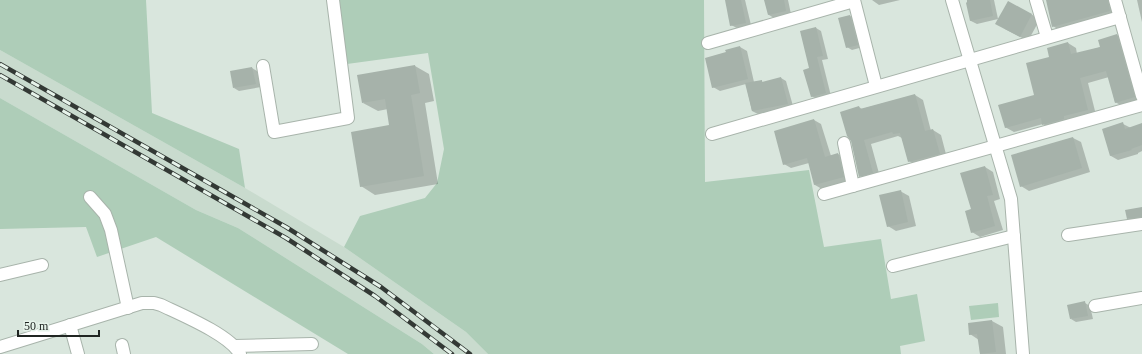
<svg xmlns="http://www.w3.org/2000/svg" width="1142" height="354" font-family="Georgia,serif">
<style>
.built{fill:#c9dbce}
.green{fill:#aecdb8}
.shadow{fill:#0003}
.building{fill:#a6b2aa}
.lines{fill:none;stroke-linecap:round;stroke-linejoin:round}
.street-casing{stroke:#a8b4ab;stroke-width:14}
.street{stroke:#fff;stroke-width:12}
.rail-casing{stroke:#333935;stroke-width:4.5}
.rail{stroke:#e6f3ea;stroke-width:3;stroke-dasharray:9;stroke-linecap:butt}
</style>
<rect width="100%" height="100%" fill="#d9e6dd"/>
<!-- built -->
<polygon class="built" points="0,50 245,188 344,247 466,332 488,354 434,354 422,344 238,228 196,210 0,98"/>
<!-- green -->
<g class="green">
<polygon points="0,0 146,0 152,113 239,149 245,188 0,50"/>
<polygon points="339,0 704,0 705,182 809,170 824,247 881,239 891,299 917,294 925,341 900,346 901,354 488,354 466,332 344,247 360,216 425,198 437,183 444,149 428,53 347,64"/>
<polygon points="0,98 196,210 238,228 422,344 434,354 348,354 156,237 97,257 86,227 0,229"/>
<polygon points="998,303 999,317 971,320 969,306"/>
</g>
<!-- shadow -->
<g class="shadow">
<polygon points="726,0 745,0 751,25 737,28 731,25"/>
<polygon points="765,0 788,0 791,14 774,18 769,15"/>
<polygon points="872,0 900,0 879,5"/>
<polygon points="967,0 994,0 998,19 977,24 971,21"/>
<polygon points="1047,0 1115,0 1116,15 1059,30 1053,26"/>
<polygon points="1137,0 1142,0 1142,22"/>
<polygon points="1008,2 1040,19 1028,41 1005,29"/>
<polygon points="850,16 855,19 863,47 852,50 847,47"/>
<polygon points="816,28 821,31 828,59 822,60 831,96 817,99 811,96 810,69"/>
<polygon points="1117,35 1125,40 1142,101 1124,107 1115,102 1109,77 1088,83 1096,115 1052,129 1043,124 1014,132 1005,127 1035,96 1050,58 1068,43 1076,48 1077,54 1101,47"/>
<polygon points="740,47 747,51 754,82 761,81 765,83 781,78 786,81 793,106 758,114 752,111 746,84 720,91 713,87 727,53"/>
<polygon points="415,66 429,74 434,101 425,103 438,184 375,195 361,186 391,126 388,109 378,111 363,103"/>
<polygon points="252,68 257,71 261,87 239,91 234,88"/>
<polygon points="915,95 923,100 931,131 933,130 941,135 947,158 917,166 909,161 902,138 898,136 871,144 880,177 867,180 860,176 859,107 862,109"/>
<polygon points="814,120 821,124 831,156 838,154 845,158 850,181 822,189 815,185 809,163 791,168 784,164"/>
<polygon points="1123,124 1131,128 1142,124 1142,151 1138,153 1138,154 1118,160 1111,156 1103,130"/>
<polygon points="1073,138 1081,142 1090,172 1029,191 1021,186"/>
<polygon points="985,167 993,172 1000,199 994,201 1003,230 980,237 972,232 972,210"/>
<polygon points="900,191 909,196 916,226 896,231 888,226"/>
<polygon points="1142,208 1142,220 1133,221 1128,218"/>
<polygon points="1085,303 1090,306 1093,319 1076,322 1071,319"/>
<polygon points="992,321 1003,327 1006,354 980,354 979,340 970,334 969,324"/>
</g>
<!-- building -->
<g class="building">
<polygon points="725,0 741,0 746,23 730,26"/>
<polygon points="764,0 784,0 786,11 768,15"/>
<polygon points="967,0 990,0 993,16 970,21 966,3 967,2"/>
<polygon points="1046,0 1108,0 1110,11 1052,27"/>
<polygon points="1008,1 1032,14 1020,37 995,24"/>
<polygon points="850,15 858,45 846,48 838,18"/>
<polygon points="816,27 823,56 817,57 826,93 811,97 803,70 809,68 800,31"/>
<polygon points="1117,34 1135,97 1115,103 1106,71 1080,78 1088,110 1064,116 1064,119 1042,125 1041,118 1005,128 998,105 1034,95 1026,63 1049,57 1047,48 1068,42 1071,54 1100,47 1098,40"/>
<polygon points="740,46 748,79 712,88 705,58 726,52 725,50"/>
<polygon points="415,65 420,93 411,95 424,176 360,187 351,132 389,125 385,99 362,103 357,75"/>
<polygon points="252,67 256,84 233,88 230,71"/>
<polygon points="781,77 788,104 752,111 745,83 762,80 762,82"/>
<polygon points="915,94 925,131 933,129 940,154 908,162 900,133 893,134 892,132 864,140 873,173 859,177 851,141 847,136 840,112 859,106 860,109"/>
<polygon points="814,119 825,157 838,153 844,177 814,185 807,158 783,165 774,131"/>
<polygon points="1123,122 1125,129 1142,123 1142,145 1131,149 1132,150 1110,156 1102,129"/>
<polygon points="1073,137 1082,168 1020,187 1011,155"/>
<polygon points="985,166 993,195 987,196 995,226 971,233 965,211 971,209 960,173"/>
<polygon points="901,190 908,222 887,227 879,195"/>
<polygon points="1142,207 1142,217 1127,219 1125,210"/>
<polygon points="1085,301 1088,316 1070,319 1067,305"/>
<polygon points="992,320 996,352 980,354 977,334 969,335 968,323"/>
</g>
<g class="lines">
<defs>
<g id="street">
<polyline points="854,0 876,86"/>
<polyline points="952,0 1011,199 1023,354"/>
<polyline points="1036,0 1047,37"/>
<polyline points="1115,0 1142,96"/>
<polyline points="708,43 854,1"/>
<polyline points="263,66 274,132 348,118 333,0"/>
<polyline points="712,134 1120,17"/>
<polyline points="844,143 853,186"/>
<polyline points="824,194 1142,105"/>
<polyline points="90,197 105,214 111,230 128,308"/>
<polyline points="1068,235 1142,224"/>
<polyline points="893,266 1014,236"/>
<polyline points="0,275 42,265"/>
<polyline points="1095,306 1142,298"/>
<polyline points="70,325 78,354"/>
<polyline points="122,345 124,354"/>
<polyline points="235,346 312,344"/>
<path d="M0 347 142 303H154L161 305C182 315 230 335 240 354"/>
</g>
</defs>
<!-- street casing -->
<use href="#street" class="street-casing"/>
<!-- street -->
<use href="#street" class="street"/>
<defs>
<g id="rail">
<polyline points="0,64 286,227 381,287 470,354"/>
<polyline points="0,75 286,238 375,296 452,354"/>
</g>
</defs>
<!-- rail casing -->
<use href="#rail" class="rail-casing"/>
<!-- rail -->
<use href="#rail" class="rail"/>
</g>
<!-- scale -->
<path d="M18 330v6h81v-6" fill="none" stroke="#202522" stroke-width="2"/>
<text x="24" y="330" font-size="12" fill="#202522" stroke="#e6f3ea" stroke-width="3" paint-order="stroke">50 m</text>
</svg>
